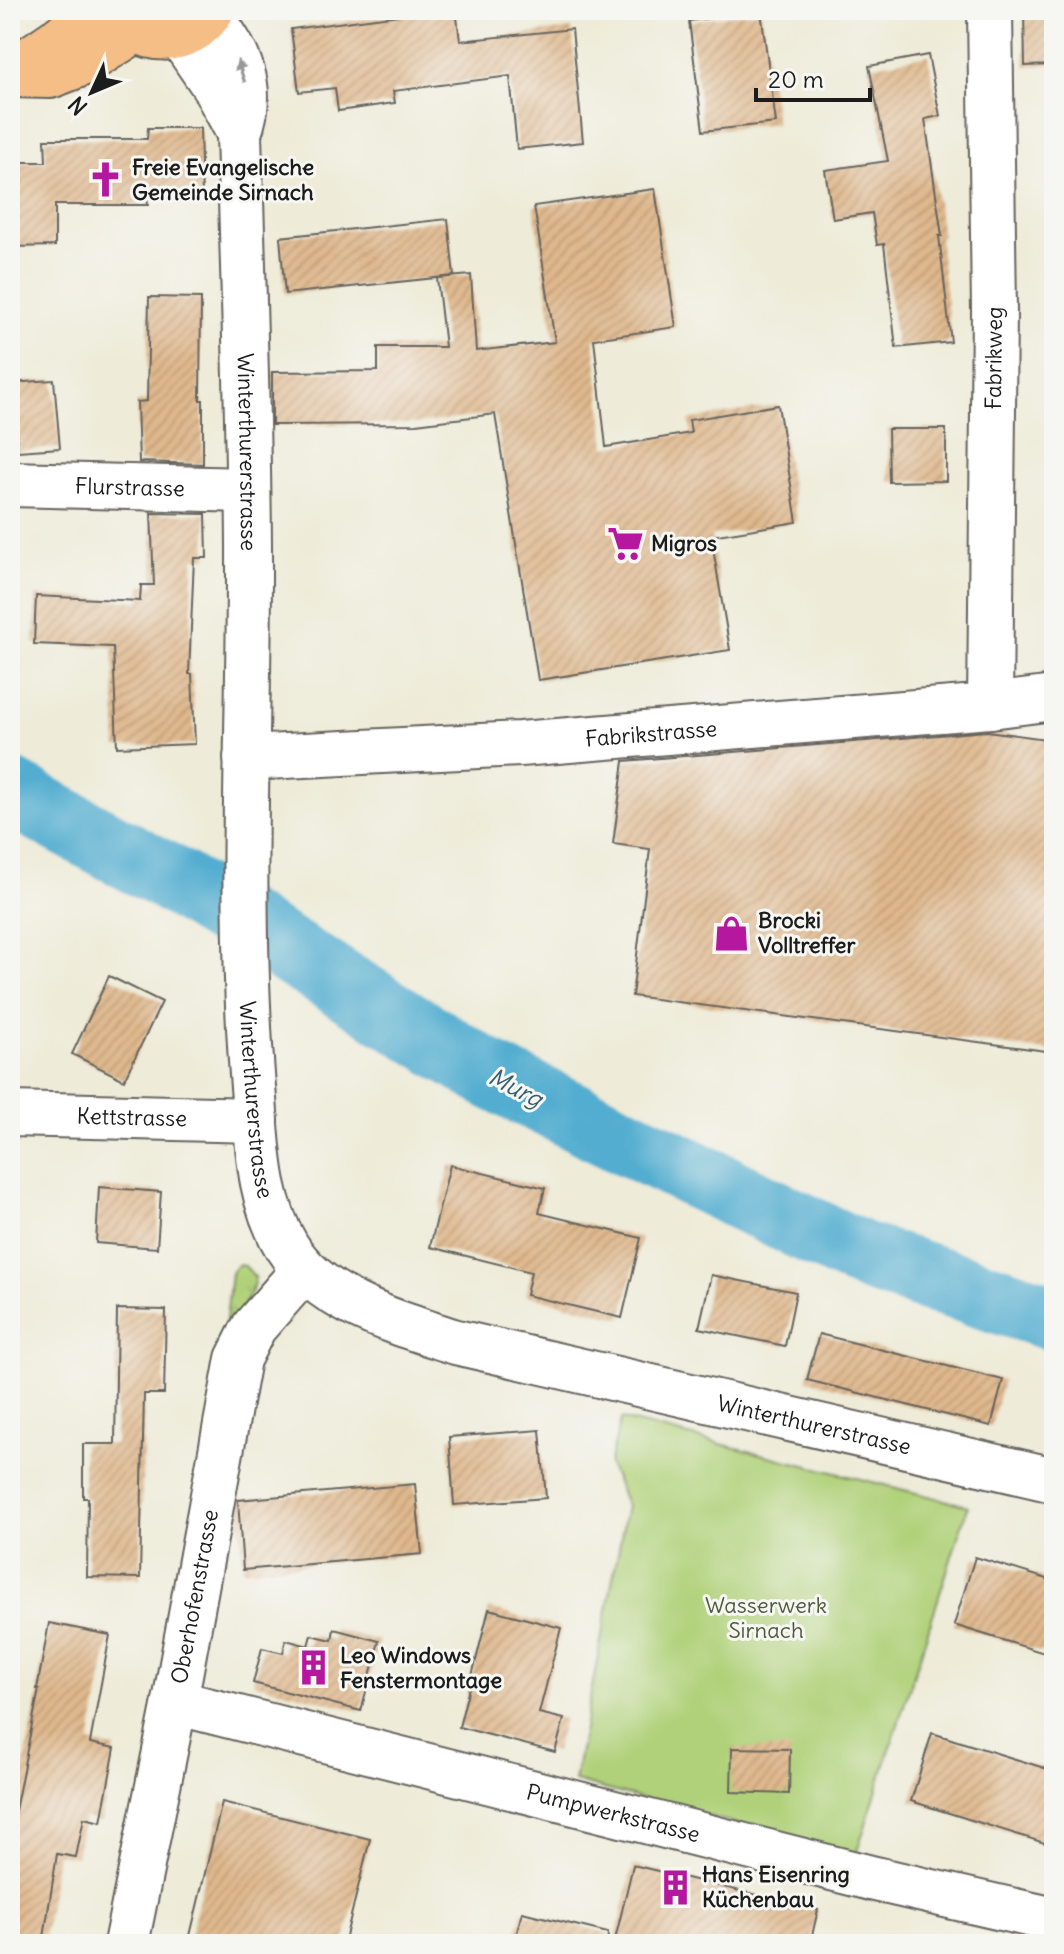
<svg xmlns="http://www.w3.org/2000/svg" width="1064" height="1954" font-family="Delius,sans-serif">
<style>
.grass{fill:url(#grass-tufts);stroke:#66764a;stroke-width:2}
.garden{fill:#b0d179;stroke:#66764a;stroke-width:2}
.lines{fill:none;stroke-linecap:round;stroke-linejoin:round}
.river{stroke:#52add0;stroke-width:68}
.building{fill:url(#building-hatch)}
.minor-casing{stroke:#66645e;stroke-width:48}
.major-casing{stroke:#66645e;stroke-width:48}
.minor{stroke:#fff;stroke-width:44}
.major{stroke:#f5be86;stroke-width:44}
.oneway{fill:#999}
.labels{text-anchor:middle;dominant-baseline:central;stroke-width:6;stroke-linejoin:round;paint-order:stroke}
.poi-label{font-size:22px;font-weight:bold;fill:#1c1c1c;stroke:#f6f6f2;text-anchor:start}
.street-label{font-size:22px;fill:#1c1c1c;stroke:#f6f6f2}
.park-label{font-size:22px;fill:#505b3d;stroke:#f6f6f2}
.water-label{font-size:24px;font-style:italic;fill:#345d6d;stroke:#f6f6f2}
</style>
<defs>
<pattern id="grass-tufts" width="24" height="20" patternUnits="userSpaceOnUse" patternTransform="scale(2)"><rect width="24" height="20" fill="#b0d179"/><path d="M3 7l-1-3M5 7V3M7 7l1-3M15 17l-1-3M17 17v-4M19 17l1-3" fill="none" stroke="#97b368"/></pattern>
<pattern id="building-hatch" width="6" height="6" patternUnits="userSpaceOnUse" patternTransform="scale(2)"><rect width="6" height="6" fill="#dfb88d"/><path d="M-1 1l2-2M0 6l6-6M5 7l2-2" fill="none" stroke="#bf9e79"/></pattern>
</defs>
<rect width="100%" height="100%" fill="#f6f6f2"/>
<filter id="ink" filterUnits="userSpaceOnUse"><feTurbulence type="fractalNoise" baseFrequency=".0125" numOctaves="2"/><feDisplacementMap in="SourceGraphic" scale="16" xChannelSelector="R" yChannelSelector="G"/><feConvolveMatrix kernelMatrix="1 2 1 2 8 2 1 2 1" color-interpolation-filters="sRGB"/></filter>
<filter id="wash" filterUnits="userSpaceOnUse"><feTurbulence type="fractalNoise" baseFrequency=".006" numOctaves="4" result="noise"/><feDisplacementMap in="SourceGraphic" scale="32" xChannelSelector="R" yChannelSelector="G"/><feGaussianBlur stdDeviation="1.8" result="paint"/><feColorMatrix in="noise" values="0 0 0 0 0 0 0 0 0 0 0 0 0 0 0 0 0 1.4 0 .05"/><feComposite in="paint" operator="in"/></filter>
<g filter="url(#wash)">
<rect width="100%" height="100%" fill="#eeebd8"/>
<!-- grass -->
<polygon class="grass" points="237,1265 245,1266 255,1277 252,1291 224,1338 231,1273"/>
<!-- garden -->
<polygon class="garden" points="621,1419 968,1506 856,1855 574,1781 627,1506 609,1464"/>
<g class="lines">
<!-- river -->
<polyline class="river" points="10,792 169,878 492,1076 865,1257 1046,1315 1054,1315"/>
</g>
<g id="blocks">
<!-- building -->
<g class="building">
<polygon points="437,10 456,10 460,41 572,29 583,142 517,149 510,76 393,91 395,103 338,111 335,88 299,92 291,29"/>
<polygon points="1024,10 1054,10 1054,65 1025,66"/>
<polygon points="761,11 776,123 703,131 689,21"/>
<polygon points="928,55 940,116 925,119 942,236 939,236 951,342 896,348 884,244 877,245 872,213 833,219 825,170 888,161 869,66"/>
<polygon points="148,128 200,128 202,198 147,198 148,205 55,205 55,246 10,247 10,162 46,162 45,139 147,139"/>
<polygon points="655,189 676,327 594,339 606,447 691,433 689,420 778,405 797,522 711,536 730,650 538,680 495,414 416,424 272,425 272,372 378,371 378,347 445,347 437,278 471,275 476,351 555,342 534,206"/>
<polygon points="448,219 454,276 285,294 280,237"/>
<polygon points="149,297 201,298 200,400 203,400 203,464 139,462 137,402 147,401"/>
<polygon points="54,380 60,448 18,451 16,431 10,432 10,383"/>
<polygon points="888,429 946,429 946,481 889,482"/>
<polygon points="151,513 206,514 207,558 194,558 189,674 192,674 195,744 117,747 113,647 34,644 36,596 140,601 141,585 154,585"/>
<polygon points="987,731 1054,740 1054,1052 632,996 650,849 613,844 624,761"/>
<polygon points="109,976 162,1002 124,1080 72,1054"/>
<polygon points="450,1165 545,1188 539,1213 641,1238 622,1318 526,1295 531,1272 430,1247"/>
<polygon points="99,1187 161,1192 157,1248 96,1243"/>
<polygon points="711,1275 796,1292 785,1346 699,1328"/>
<polygon points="117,1309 166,1310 164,1394 144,1394 140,1578 87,1577 88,1498 83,1498 83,1444 115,1444"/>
<polygon points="819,1334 1003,1380 991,1426 807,1380"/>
<polygon points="540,1430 546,1498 454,1505 449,1437"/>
<polygon points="415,1484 422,1554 243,1570 238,1500"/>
<polygon points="975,1557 1054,1581 1054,1656 954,1625"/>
<polygon points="489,1609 561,1628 539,1713 564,1719 555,1752 459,1727"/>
<polygon points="49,1623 110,1635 90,1743 115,1748 101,1822 84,1818 76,1857 57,1854 43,1944 35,1944 10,1940 10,1836 39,1689 37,1689"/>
<polygon points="334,1629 379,1641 361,1711 253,1683 262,1648 283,1653 286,1640 308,1646 311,1635 332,1640"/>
<polygon points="932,1733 1054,1771 1054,1846 911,1801"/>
<polygon points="732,1748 790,1749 789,1794 731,1792"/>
<polygon points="222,1802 370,1839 344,1944 188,1944"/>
<polygon points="633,1865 818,1910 810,1944 614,1944"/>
<polygon points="522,1912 608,1933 607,1944 514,1944"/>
</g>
</g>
</g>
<g filter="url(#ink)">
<use href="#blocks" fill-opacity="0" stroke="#66645e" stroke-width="2"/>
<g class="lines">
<defs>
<g id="minor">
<path id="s1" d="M210 14C238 54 257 85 239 133 243 270 248 407 249 544 250 725 238 906 253 1087 258 1142 257 1198 287 1247 321 1303 398 1323 456 1342L1054 1480"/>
<polyline points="180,36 212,83 239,133"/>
<path id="s2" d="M10 484 248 490"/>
<path id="s3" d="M990 706 994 311 990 10"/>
<path id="s4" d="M246 758 520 744 990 706 1054 698"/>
<path id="s5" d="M10 1114 256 1120"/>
<path id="s6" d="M175 1702 871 1878 1054 1920"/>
<path id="s7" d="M126 1944 175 1702 238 1359 254 1327 303 1271"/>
</g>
<g id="major">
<path d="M115 12C140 45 189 48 212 10"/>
<polyline points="10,72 63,36 92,10"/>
<polyline points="10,75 50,76 84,63 135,31"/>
</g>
</defs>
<!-- minor casing -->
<use href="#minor" class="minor-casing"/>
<!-- major casing -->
<use href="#major" class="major-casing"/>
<!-- minor -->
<use href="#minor" class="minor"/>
<!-- major -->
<use href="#major" class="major"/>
</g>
<!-- one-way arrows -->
<defs><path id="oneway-solid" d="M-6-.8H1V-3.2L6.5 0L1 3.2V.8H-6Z" transform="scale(2)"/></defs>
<use class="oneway" href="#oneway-solid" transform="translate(241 71) rotate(-108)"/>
</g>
<!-- icons -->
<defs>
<symbol id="church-bare" viewBox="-9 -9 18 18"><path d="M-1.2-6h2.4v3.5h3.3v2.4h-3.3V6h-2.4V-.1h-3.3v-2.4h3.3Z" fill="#b5179e" stroke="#f6f6f2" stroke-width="2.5" paint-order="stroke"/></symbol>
<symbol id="supermarket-bare" viewBox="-9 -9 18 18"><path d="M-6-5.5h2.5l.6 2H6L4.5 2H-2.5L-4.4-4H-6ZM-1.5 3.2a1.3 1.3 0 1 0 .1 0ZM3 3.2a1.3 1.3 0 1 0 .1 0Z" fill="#b5179e" stroke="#f6f6f2" stroke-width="2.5" paint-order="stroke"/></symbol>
<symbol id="shop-bare" viewBox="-9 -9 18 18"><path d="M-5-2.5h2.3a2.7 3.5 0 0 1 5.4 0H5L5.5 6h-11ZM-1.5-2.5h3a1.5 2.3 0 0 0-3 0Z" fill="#b5179e" stroke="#f6f6f2" stroke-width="2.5" paint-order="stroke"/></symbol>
<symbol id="building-bare" viewBox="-9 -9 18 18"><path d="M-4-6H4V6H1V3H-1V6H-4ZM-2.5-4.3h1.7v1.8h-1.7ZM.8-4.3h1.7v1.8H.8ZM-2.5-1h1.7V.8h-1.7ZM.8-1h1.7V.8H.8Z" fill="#b5179e" stroke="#f6f6f2" stroke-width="2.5" paint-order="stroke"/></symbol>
</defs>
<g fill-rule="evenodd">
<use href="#church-bare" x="80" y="154" width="51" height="51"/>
<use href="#supermarket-bare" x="600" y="518" width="51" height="51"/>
<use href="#shop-bare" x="706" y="908" width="51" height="51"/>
<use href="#building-bare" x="288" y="1642" width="51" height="51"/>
<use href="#building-bare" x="650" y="1862" width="51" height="51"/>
</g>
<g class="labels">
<!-- poi labels -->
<g class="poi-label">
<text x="132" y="167">Freie Evangelische<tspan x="132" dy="25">Gemeinde Sirnach</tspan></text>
<text x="651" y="543">Migros</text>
<text x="758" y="920">Brocki<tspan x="758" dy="25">Volltreffer</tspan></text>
<text x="340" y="1655">Leo Windows<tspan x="340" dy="25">Fenstermontage</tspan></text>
<text x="702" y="1874">Hans Eisenring<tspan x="702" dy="25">Küchenbau</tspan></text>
</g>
<!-- street labels -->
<g class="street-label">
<text stroke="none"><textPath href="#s3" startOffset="348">Fabrikweg</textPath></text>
<text stroke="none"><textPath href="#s1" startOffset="448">Winterthurerstrasse</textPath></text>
<text stroke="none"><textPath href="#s2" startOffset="120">Flurstrasse</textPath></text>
<text stroke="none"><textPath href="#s4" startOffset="406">Fabrikstrasse</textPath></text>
<text stroke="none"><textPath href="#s1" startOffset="1096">Winterthurerstrasse</textPath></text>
<text stroke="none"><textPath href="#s5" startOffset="122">Kettstrasse</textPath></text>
<text stroke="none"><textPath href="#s1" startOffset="1814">Winterthurerstrasse</textPath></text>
<text stroke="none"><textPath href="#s7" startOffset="354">Oberhofenstrasse</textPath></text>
<text stroke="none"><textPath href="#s6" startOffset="452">Pumpwerkstrasse</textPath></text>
</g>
<!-- park labels -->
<g class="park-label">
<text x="766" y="1605">Wasserwerk<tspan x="766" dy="25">Sirnach</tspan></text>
</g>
<!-- water labels -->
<g class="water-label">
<text transform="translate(516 1087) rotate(27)">Murg</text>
</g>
</g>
<!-- margin -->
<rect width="1064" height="1954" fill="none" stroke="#f6f6f2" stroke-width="40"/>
<!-- north arrow -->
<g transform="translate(92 92) rotate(226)" stroke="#f6f6f2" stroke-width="6" paint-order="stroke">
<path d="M0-6L14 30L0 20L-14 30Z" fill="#1c1c1c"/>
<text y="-12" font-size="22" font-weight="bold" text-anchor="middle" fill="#1c1c1c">N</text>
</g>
<!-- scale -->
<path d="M756 88v12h114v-12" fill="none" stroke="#1c1c1c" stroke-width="4"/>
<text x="768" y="88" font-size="24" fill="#1c1c1c" stroke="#f6f6f2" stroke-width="6" paint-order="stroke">20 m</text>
</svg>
